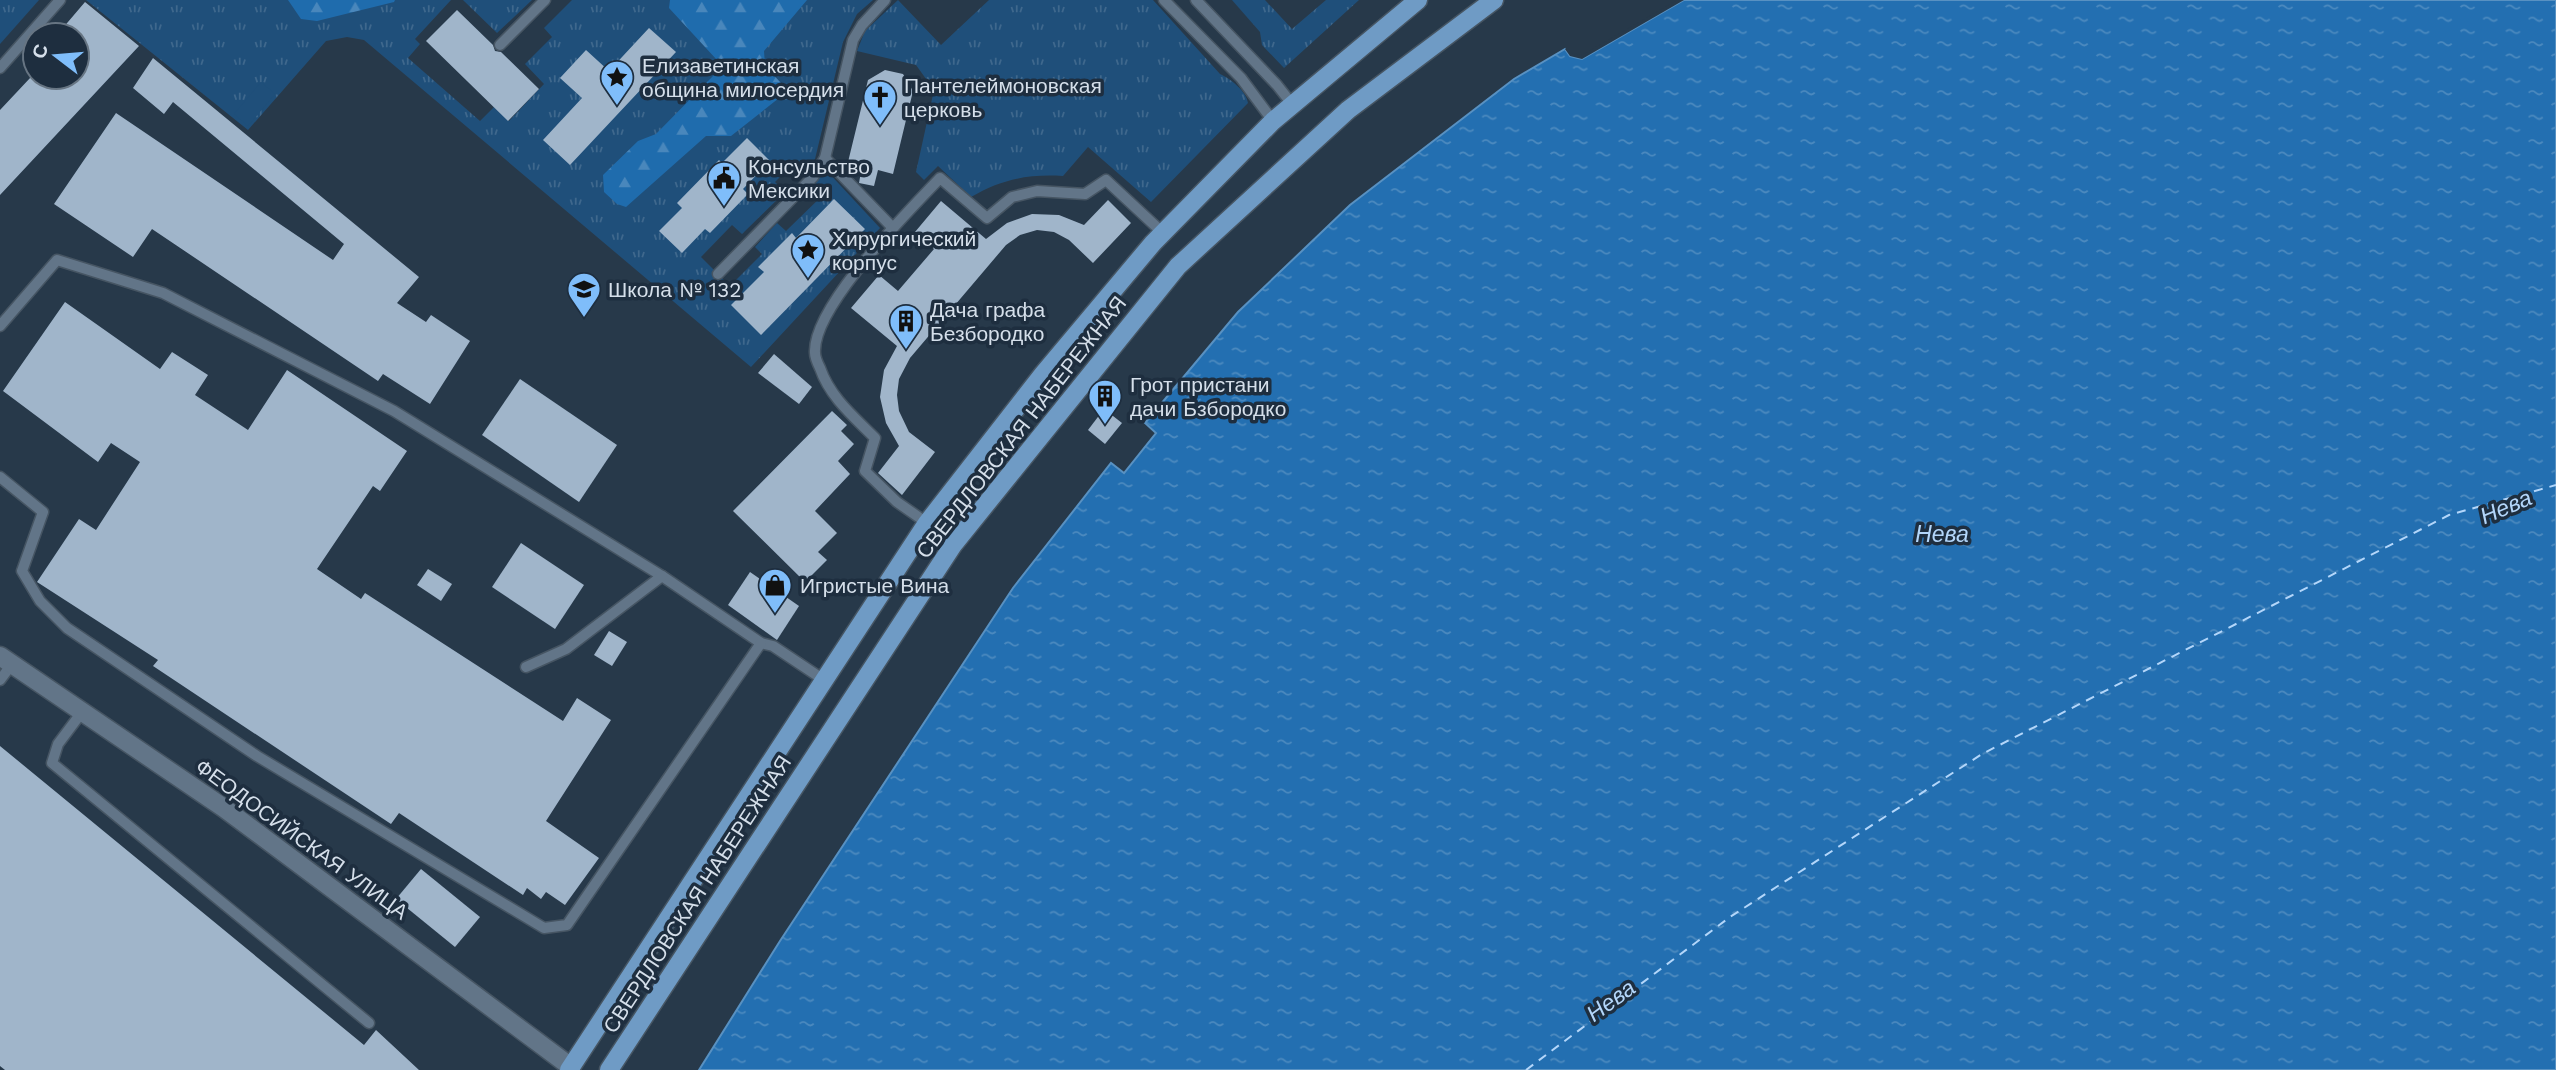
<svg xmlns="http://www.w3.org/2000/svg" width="2556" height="1070" font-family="'Work Sans',sans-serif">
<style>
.grass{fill:url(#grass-tufts)}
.forest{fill:url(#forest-firs)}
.garden{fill:#1f4f7a}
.water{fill:url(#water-ripples);stroke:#5891c2;stroke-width:2}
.pier{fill:#27394a}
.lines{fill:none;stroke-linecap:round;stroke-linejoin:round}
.ferry{stroke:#b3d6fa;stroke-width:2;stroke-dasharray:9 7;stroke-linecap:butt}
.building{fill:#a0b5ca}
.lane-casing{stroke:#465563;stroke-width:13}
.street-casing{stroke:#465563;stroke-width:21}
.primary-casing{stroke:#465563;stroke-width:21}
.lane{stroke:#627588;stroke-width:10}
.street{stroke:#627588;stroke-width:18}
.primary{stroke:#6f9bc5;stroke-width:18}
.labels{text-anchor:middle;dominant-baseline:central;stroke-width:7;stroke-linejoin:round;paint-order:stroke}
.poi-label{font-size:21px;fill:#d5dfea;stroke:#1e2e3f;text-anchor:start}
.street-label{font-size:21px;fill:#d5dfea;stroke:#1e2e3f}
.water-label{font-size:23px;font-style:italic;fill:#b3d6fa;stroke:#1e2e3f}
</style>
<defs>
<pattern id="grass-tufts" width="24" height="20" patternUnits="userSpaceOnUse" patternTransform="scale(1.75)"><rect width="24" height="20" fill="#1f4f7a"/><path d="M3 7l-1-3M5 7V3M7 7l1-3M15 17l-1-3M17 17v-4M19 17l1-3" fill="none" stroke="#3f688d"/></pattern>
<pattern id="forest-firs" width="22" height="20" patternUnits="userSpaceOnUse" patternTransform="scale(1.75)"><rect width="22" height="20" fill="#1f6cad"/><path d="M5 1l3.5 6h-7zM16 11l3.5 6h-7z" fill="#4987bc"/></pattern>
<pattern id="water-ripples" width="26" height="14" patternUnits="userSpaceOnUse" patternTransform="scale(1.75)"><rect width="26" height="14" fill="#236fb1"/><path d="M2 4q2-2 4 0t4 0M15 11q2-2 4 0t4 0" fill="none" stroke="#4c8abf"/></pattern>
</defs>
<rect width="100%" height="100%" fill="#27394a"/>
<!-- grass -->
<g class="grass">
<polygon points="0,0 39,0 0,44"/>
<polygon points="86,0 451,0 415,39 420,44 408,58 480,121 494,107 509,121 544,84 525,64 552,37 544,28 572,0 873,0 857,14 843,42 815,159 804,171 795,162 775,182 785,192 742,234 732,225 701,257 730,286 762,254 755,247 777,223 786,231 825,193 814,182 826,170 880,228 751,367 364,40 347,37 326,41 248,130"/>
<polygon points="463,0 532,0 497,33"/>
<path d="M898 0 941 45 989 0H1153L1220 74C1231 79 1246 91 1248 103L1151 202 1088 147 1063 176C1028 174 1002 179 971 197L938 166 924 180 916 172 934 90 916 65 857 51 865 31Z"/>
<polygon points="1232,0 1265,0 1292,29 1326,0 1359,0 1284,68 1262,45 1260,32"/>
</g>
<!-- forest -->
<g class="forest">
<polygon points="288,0 395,0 394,2 317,21 301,19"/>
<polygon points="670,0 807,0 764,51 765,66 781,83 779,98 731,136 706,136 626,207 617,204 604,192 603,175 638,141 656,134 714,75 717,60 669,8"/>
</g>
<!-- garden -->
<polygon class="garden" points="261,82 275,94 248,126 234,114"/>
<!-- water -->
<polygon class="water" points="1684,0 2556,0 2556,1070 699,1070 780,941 1013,588 1111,463 1124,473 1156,433 1145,423 1238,312 1350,205 1514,79 1565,49 1570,56 1582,59"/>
<!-- pier -->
<polygon class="pier" points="1677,0 1684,0 1582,59 1570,56 1565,49 1568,47 1572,53 1582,55"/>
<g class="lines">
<!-- ferry -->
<polyline class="ferry" points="1526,1070 1730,917 1982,754 2449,515 2556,485"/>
</g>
<!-- building -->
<g class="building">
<polygon points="85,2 139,46 0,195 0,110 31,77 77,77 77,35 69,35 62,29"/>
<polygon points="457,10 493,45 495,51 501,52 539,89 508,121 426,41"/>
<polygon points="649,28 676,52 570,165 543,140 582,98 560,78 586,50 609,71"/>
<polygon points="153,58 419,277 397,303 426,322 431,315 470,341 430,404 383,374 378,381 152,229 133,257 54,204 116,113 333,260 344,244 173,102 164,114 133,88"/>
<polygon points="885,70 903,74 913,91 893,174 878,170 874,186 859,183 862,166 848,162 868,80"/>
<polygon points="747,138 770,161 743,189 748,194 710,233 705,229 682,253 659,231 682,208 677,203 719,160 722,163"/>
<polygon points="834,199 865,229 761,335 731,305 764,272 758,267 792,233 796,238"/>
<polygon points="1108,200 1131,223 1093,263 1069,240 1054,232 1037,230 1020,235 1006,245 910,358 899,379 897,395 899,411 909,432 935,452 902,495 878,473 899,446 886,423 880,397 884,370 897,346 851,308 879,275 898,291 934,249 915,232 941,201 986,239 1007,223 1032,214 1059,215 1084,225"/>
<polygon points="65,302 160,369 172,352 208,375 195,395 248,430 287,370 407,451 380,491 373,486 317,569 361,599 365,593 563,721 577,698 611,720 546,821 599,858 565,905 546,892 541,899 527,888 523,895 399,813 391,824 153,666 158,660 37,582 79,519 96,530 140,462 111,443 98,462 3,391"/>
<polygon points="774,354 812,387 799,404 758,373"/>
<polygon points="520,379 617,445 579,502 482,435"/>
<polygon points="1104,409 1122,423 1105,444 1088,430"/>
<polygon points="832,411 847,425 841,431 854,444 838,461 850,474 815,511 837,533 818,552 827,560 805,582 733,511"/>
<polygon points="521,543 584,585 555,629 492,587"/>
<polygon points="428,569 452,584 441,601 417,585"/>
<polygon points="750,572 799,606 777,640 728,605"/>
<polygon points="609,631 627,642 612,666 594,655"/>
<polygon points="0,746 364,1045 376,1030 419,1070 5,1070 0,1066"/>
<polygon points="421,869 480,917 455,947 396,899"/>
</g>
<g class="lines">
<defs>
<g id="lane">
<polyline points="1164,0 1241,78 1273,121"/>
<polyline points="1196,0 1277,85 1292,104"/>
<polyline points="500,45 545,0"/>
<polyline points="0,68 60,0"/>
<polyline points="825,158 893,228"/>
<polyline points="718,274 813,177 825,158 853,40 862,25 885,0"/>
<polyline points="0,326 57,260 163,293 394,411 662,576 761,643 773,646 824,680"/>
<polyline points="0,477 43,512 22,571 40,601 67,628 257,756 544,928 567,925 761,643"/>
<path d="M927 523 897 502 865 471 875 438C853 416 830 397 820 368 818 364 815 357 815 353 812 307 909 211 940 178L987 218 1012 197 1037 191 1085 194 1106 180 1163 233"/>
<polyline points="526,667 566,649 662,576"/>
<polyline points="0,680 12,664"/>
<polyline points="82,712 58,744 52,763 369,1023"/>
</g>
<polyline id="street" points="0,656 224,808 571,1067"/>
<g id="primary">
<polyline points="569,1070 927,523 1043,374 1153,243 1273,121 1418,0"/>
<polyline points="609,1070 953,545 1178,266 1348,110 1494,0"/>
</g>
</defs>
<!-- lane casing -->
<use href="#lane" class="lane-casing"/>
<!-- street casing -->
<use href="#street" class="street-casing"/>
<!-- primary casing -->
<use href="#primary" class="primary-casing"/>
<!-- lane -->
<use href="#lane" class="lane"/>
<!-- street -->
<use href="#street" class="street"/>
<!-- primary -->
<use href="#primary" class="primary"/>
</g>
<!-- icons -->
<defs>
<symbol id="sight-pin" viewBox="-11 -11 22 30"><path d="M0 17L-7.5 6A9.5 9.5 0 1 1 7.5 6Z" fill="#7fbdfa" stroke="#1e2e3f"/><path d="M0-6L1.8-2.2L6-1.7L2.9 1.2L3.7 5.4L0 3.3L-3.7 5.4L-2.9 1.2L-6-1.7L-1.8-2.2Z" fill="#111"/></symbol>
<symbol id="church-pin" viewBox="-11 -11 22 30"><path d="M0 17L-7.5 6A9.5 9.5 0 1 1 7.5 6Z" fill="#7fbdfa" stroke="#1e2e3f"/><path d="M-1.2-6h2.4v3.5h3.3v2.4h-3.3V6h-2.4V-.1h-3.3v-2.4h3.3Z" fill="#111"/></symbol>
<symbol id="civic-pin" viewBox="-11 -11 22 30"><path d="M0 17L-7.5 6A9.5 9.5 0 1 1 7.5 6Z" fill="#7fbdfa" stroke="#1e2e3f"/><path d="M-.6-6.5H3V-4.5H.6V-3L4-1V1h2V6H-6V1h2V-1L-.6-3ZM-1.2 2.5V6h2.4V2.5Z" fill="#111"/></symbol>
<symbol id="school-pin" viewBox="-11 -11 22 30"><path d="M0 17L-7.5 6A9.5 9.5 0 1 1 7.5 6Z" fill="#7fbdfa" stroke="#1e2e3f"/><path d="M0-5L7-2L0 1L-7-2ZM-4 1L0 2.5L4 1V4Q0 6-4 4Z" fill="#111"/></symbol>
<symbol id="building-pin" viewBox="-11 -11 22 30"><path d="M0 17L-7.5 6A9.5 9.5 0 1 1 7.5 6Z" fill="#7fbdfa" stroke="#1e2e3f"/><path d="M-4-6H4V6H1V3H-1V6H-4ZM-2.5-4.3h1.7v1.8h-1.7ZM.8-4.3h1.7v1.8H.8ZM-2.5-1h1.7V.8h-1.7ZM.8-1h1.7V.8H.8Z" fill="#111"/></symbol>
<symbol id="shop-pin" viewBox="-11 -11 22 30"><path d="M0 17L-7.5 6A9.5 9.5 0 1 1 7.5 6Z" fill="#7fbdfa" stroke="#1e2e3f"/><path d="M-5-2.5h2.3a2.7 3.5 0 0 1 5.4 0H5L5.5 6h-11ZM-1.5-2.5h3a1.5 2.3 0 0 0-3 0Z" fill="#111"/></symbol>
</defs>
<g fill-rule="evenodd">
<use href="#sight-pin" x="598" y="58" width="38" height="52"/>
<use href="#church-pin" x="861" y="78" width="38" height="52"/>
<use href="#civic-pin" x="705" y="159" width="38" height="52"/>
<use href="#sight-pin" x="789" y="231" width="38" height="52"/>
<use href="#school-pin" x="565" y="270" width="38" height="52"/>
<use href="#building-pin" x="887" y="302" width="38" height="52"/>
<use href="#building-pin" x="1086" y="377" width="38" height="52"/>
<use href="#shop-pin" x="756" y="566" width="38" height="52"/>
</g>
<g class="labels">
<!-- poi labels -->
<g class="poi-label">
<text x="642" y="65">Елизаветинская<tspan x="642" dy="24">община милосердия</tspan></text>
<text x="904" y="85">Пантелеймоновская<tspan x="904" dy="24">церковь</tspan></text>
<text x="748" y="166">Консульство<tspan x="748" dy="24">Мексики</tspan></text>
<text x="832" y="238">Хирургический<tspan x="832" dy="24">корпус</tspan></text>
<text x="608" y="289">Школа № 132</text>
<text x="930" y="309">Дача графа<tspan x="930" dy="24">Безбородко</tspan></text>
<text x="1130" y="384">Грот пристани<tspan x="1130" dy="24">дачи Бзбородко</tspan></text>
<text x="800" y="585">Игристые Вина</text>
</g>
<!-- street labels -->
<g class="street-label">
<text transform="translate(1021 427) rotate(-52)">СВЕРДЛОВСКАЯ НАБЕРЕЖНАЯ</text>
<text transform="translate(302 839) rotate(36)">ФЕОДОСИЙСКАЯ УЛИЦА</text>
<text transform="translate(697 894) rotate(-57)">СВЕРДЛОВСКАЯ НАБЕРЕЖНАЯ</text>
</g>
<!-- water labels -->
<g class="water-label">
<text transform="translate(2506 507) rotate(-23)">Нева</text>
<text x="1942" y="534">Нева</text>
<text transform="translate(1611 1001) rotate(-36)">Нева</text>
</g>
</g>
<!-- north arrow -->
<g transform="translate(56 56) rotate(286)"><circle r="33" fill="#1e2e3f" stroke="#677583" stroke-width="2"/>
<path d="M0-5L12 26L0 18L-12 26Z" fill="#7fbdfa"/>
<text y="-10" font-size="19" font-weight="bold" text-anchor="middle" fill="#d5dfea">С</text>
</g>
</svg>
